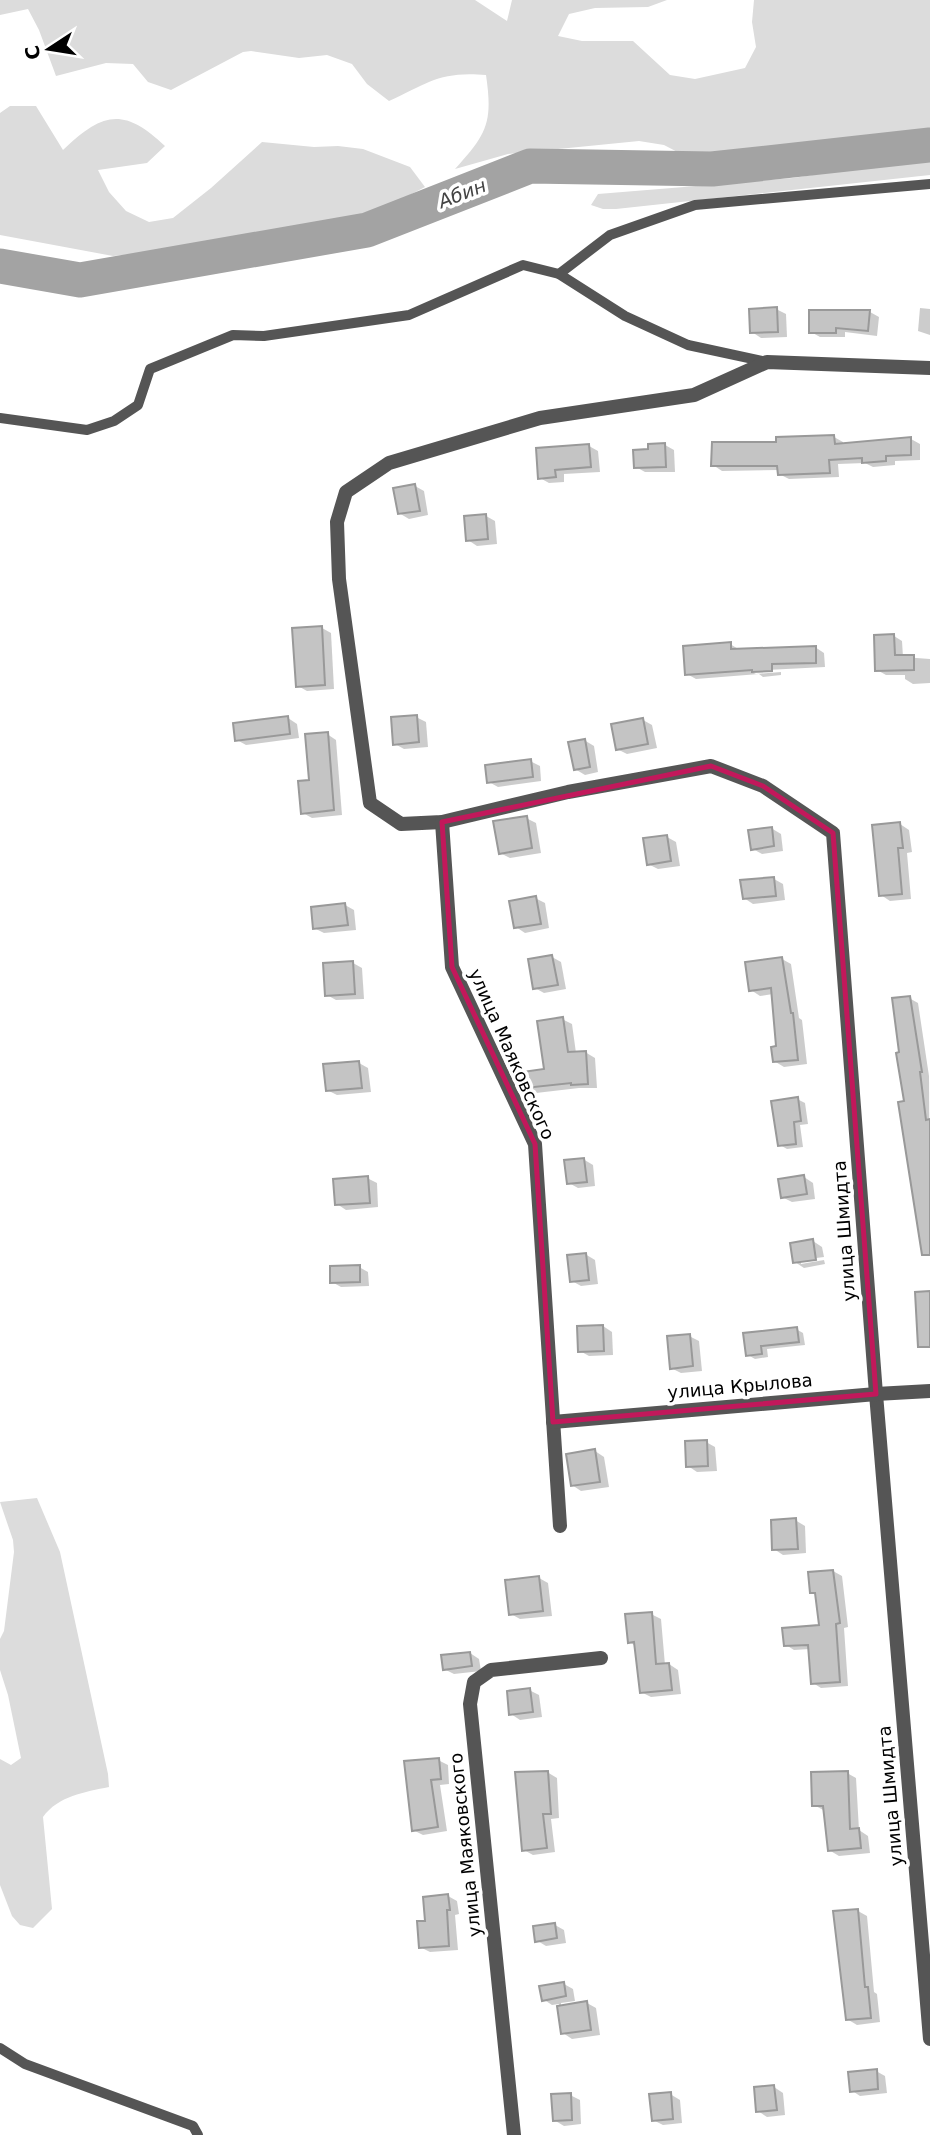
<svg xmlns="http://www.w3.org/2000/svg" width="930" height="2135" font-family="'DejaVu Sans',sans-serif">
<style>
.green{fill:#dcdcdc}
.shadow{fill:#0003}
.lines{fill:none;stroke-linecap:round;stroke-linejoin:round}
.river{stroke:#a3a3a3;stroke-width:35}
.building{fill:#c4c4c4;stroke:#999;stroke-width:2}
.service{stroke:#555;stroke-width:10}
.minor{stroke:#555;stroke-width:14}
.marked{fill:none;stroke:#c2185b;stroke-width:5;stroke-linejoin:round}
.labels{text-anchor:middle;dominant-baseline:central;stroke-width:7;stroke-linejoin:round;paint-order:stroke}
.street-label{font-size:18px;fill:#000;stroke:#fff}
.water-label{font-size:19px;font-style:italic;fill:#444;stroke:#fff}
</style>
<rect width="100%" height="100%" fill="#fff"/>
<!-- green -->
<g class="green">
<path d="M0 0H475L507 21 512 0H667L648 7 595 8 569 14 558 36 582 41H633L670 75 695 79 745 68 756 47 752 22 754 0H930V135L687 157 664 145 639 141 508 154 455 169C487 134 493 123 486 75 440 71 428 83 389 101L367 84 352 64 327 55 299 58 251 51 243 52 171 90 148 82 133 64 106 63 56 76 39 30 28 9 0 15Z"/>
<path d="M10 106H36L63 150C102 113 123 106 165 146L147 163 98 170 109 192 126 211 149 222 173 218 211 188 262 142 314 147 338 146 363 149 410 167 425 187 402 199 326 227 194 248 113 256 0 235V113Z"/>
<polygon points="930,157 930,175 616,209 603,209 591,205 598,194 793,178"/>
<path d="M37 1498 60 1552 108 1774 109 1787C85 1792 58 1796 43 1817L52 1909 33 1928 20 1925 12 1916 0 1885V1759L11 1765 21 1758 8 1695 0 1670V1639L4 1631 14 1552 13 1540 0 1502Z"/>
</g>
<!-- shadow -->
<g class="shadow">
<polygon points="920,308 930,309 930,335 918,331"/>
<polygon points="776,309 786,314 787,337 761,338 752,332"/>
<polygon points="870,312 879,317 877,336 845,332 845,337 820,337 811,332"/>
<polygon points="834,437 843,442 843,445 911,439 920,444 920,460 895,461 895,465 873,467 865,463 838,464 839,477 789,479 779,474 779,470 722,471 713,465 778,444"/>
<polygon points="665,445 674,450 675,472 645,472 636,467"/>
<polygon points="589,446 598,451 600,472 564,474 564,482 549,483 540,478"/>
<polygon points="415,486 424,491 428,515 409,519 399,513"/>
<polygon points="486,516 495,521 497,544 477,546 468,540"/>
<polygon points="322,628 331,633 334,689 307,691 298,686"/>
<polygon points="894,636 902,641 903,657 930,659 930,683 913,684 905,679 905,675 886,675 877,670"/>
<polygon points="730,644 740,650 815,647 824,653 825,667 750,671 756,674 781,672 781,675 763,677 759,674 696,679 687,674"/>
<polygon points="416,717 426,722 428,747 404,749 395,744"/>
<polygon points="288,718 297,724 299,738 246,745 237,740"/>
<polygon points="643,720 652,725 657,748 627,754 617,749"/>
<polygon points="327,734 336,740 342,815 312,818 303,813"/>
<polygon points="584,740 594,746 598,772 585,775 575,769"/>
<polygon points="530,761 540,766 541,781 498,787 489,782"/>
<polygon points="526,818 536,823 541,853 510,858 500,853"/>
<polygon points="900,824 909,830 912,852 907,853 911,899 890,901 881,895"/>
<polygon points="771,828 781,834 783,851 762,854 753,849"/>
<polygon points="667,837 676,842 680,866 658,869 648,864"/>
<polygon points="774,879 783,884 785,900 753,904 744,898"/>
<polygon points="535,898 545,903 549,928 525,933 516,927"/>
<polygon points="345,905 354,910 356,930 324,933 314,928"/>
<polygon points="552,957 561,962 566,989 544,993 535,988"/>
<polygon points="782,959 791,964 799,1018 802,1020 807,1064 784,1067 774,1061 778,1048 773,994 760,996 751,990"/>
<polygon points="353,963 362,968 364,999 336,1000 327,995"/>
<polygon points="909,998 918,1003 929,1076 930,1241 906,1102"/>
<polygon points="562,1019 572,1024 576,1053 585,1052 595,1058 597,1088 579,1088 536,1093 526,1087 546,1071"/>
<polygon points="359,1063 368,1068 371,1092 337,1095 327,1090"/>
<polygon points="797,1099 805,1103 808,1124 800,1125 803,1147 787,1149 780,1145"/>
<polygon points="583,1159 593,1165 595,1186 578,1188 569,1183"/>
<polygon points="804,1177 813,1183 815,1199 792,1202 782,1197"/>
<polygon points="367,1178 377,1183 378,1207 346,1210 337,1204"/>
<polygon points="813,1241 822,1247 824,1257 801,1260 801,1264 824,1260 825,1264 804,1268 795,1262"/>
<polygon points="585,1254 595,1260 598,1284 581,1286 572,1281"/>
<polygon points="359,1267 368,1272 369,1286 341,1287 332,1282"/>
<polygon points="603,1326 612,1332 613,1355 589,1356 580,1351"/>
<polygon points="796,1329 803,1333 805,1345 767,1349 768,1357 755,1359 748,1355 745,1335"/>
<polygon points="689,1336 699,1341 702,1371 681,1373 671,1368"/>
<polygon points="706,1442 715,1447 717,1471 697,1472 688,1466"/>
<polygon points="595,1451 604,1457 609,1487 581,1491 572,1485"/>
<polygon points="795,1520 805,1526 806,1553 783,1555 774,1549"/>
<polygon points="833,1571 842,1576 848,1627 844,1628 848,1686 821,1688 813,1683 810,1649 794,1650 786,1645 821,1627 817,1595 812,1592"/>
<polygon points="539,1578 548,1583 552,1616 520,1619 511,1614"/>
<polygon points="651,1614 661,1619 665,1665 669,1664 678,1670 681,1694 651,1697 641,1692 636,1646 629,1642"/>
<polygon points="470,1653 479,1659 481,1671 454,1674 444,1669"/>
<polygon points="529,1690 539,1695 542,1717 520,1720 511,1714"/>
<polygon points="438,1760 448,1765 449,1784 440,1785 447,1831 423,1835 413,1830 406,1763"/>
<polygon points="547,1772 557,1778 559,1818 551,1819 555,1852 533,1855 524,1850"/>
<polygon points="847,1773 856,1778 859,1830 868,1836 870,1853 839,1856 829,1850 825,1811 814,1805"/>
<polygon points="448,1896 457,1901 459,1914 455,1915 458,1950 430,1952 420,1947 427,1922"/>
<polygon points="858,1911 867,1916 874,1992 877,1994 880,2022 857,2025 847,2019"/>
<polygon points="555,1925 564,1930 566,1943 546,1946 536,1940"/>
<polygon points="564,1984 573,1989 575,2001 561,2003 561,2007 587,2003 596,2008 600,2035 572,2039 563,2033 559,2004 552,2005 543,1999"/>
<polygon points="876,2071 885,2076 887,2093 860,2096 851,2090"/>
<polygon points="774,2087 783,2093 785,2115 767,2117 758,2111"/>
<polygon points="670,2094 680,2100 682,2123 663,2125 653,2120"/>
<polygon points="570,2095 580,2100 581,2124 564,2126 554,2120"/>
</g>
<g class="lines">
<!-- river -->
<polyline class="river" points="0,266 80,280 367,230 530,166 712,169 930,145"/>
</g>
<!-- building -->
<g class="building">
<polygon points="777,307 778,332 750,333 749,309"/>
<polygon points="809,310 870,310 868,331 836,328 836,333 809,333"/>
<polygon points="834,435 835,444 911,437 911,455 886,456 886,461 862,463 862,458 829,460 830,473 778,475 777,466 711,466 712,442 776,442 776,437"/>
<polygon points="665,443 666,467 634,468 633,450 648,449 648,444"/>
<polygon points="589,444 591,467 555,470 556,477 538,479 536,448"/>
<polygon points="415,484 420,511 398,514 393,488"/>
<polygon points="486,514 488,539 466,541 464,516"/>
<polygon points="322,626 325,685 296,687 292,628"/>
<polygon points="894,634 895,655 914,655 914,670 875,671 874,635"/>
<polygon points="731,642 731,649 816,646 816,663 772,664 772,671 752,672 752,670 685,675 683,646"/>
<polygon points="417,715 419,742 393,745 391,717"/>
<polygon points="288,716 290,734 235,741 233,723"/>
<polygon points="643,718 648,744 616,750 611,724"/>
<polygon points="328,732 334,810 301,814 298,781 309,780 305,734"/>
<polygon points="585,739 590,767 574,770 568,742"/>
<polygon points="531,759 533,777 487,783 485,765"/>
<polygon points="527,816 532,848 499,854 493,821"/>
<polygon points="900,822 903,848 898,848 902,894 879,896 872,825"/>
<polygon points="772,827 774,846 751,850 748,830"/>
<polygon points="667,835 671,861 647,865 643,838"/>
<polygon points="774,877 776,896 743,899 740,880"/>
<polygon points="536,896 541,924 514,928 509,901"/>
<polygon points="345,903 348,925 313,929 311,907"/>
<polygon points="552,955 558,985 533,989 528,959"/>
<polygon points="782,957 791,1013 793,1013 798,1060 773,1062 771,1047 776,1046 771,988 749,991 745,962"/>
<polygon points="353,961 355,994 325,996 323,963"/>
<polygon points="910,996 922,1072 920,1072 926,1120 930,1119 930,1255 922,1255 898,1102 904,1101 896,1053 899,1052 892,998"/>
<polygon points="563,1017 568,1052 586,1051 588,1084 571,1085 571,1083 525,1088 522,1072 544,1069 537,1021"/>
<polygon points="359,1061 362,1088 326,1091 323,1064"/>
<polygon points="798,1097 801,1121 794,1122 796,1144 778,1146 771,1101"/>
<polygon points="584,1158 587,1182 567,1184 564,1160"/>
<polygon points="804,1175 807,1194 781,1198 778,1179"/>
<polygon points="368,1176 370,1203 335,1205 333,1179"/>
<polygon points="813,1239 816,1260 793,1263 790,1243"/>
<polygon points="586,1253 589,1280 570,1282 567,1255"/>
<polygon points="360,1265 360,1282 330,1283 330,1266"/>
<polygon points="930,1291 930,1347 918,1347 915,1292"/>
<polygon points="603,1325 604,1351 578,1352 577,1326"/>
<polygon points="797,1327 799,1342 761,1346 762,1354 746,1356 743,1333"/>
<polygon points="690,1334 693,1366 670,1369 667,1336"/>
<polygon points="707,1440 708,1466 686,1467 685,1441"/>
<polygon points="595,1449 600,1482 571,1486 566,1454"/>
<polygon points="796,1518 798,1549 772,1550 771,1520"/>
<polygon points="833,1570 840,1623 836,1624 840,1682 811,1684 808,1645 784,1646 782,1628 819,1625 815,1593 810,1593 808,1572"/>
<polygon points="539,1576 543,1611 509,1615 505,1580"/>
<polygon points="652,1612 656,1664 669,1663 672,1690 640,1693 634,1642 628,1643 625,1614"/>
<polygon points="470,1652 472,1666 443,1670 441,1655"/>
<polygon points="530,1688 533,1712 509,1715 507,1691"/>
<polygon points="439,1758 441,1779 431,1780 438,1827 412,1831 404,1761"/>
<polygon points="548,1771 551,1814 543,1814 547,1848 522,1851 515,1772"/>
<polygon points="848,1771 850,1829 859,1828 861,1848 828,1851 823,1806 812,1806 811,1772"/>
<polygon points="448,1894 450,1910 447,1910 449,1946 419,1948 417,1921 425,1921 423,1897"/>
<polygon points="858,1909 865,1987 868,1987 871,2018 846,2020 833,1911"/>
<polygon points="555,1923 557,1938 535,1942 533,1926"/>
<polygon points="564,1982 566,1996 542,2001 539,1986"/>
<polygon points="587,2001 591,2030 561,2034 557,2006"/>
<polygon points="877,2069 878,2089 850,2092 848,2072"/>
<polygon points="774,2085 777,2110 756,2112 754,2087"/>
<polygon points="671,2092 673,2119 652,2121 649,2094"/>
<polygon points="571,2093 572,2120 553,2121 551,2094"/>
</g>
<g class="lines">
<!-- service -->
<g class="service">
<polyline points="559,274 610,235 695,205 930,184"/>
<polyline points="0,418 87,430 114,421 138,405 150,369 233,335 264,336 409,315 523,265 559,274 625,316 688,345 767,362"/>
<polyline points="0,2048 25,2064 193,2126 198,2135"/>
</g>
<!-- minor -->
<g class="minor">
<polyline points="930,368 767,362 694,395 540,418 389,463 346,492 337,522 339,579 370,803 401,824 442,822 568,792 711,766 763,786 833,833 876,1394 930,2039"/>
<polyline points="442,822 452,967 535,1144 560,1526"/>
<polyline points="553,1422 876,1394 930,1391"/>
<polyline points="514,2135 470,1704 474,1682 491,1670 601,1658"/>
</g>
</g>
<!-- marked area -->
<path class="marked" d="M711 766 763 786 833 833 876 1394 553 1422 535 1144 452 967 442 822Z"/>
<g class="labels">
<!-- street labels -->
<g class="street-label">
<text transform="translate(512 1054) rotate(66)">улица Маяковского</text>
<text transform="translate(844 1231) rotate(-94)">улица Шмидта</text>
<text transform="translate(740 1386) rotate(-5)">улица Крылова</text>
<text transform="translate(890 1796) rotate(-95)">улица Шмидта</text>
<text transform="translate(465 1845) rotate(-96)">улица Маяковского</text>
</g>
<!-- water labels -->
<g class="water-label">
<text transform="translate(462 193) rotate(-21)">Абин</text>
</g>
</g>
<!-- north arrow -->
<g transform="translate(49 49) rotate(258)" stroke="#ffffff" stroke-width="5" paint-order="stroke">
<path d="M0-5L12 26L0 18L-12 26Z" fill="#000000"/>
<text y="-10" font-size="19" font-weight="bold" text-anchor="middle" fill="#000000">С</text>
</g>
</svg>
